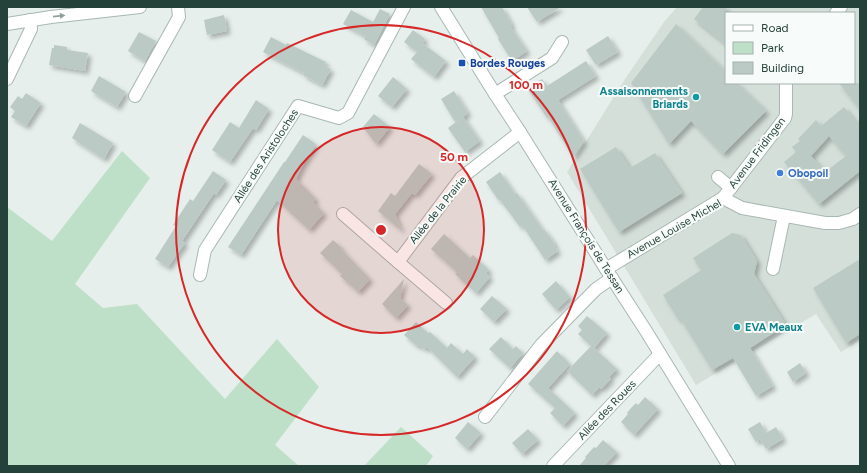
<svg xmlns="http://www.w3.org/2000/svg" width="867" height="473" font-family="Figtree,sans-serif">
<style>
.built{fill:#d4dfda;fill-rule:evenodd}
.green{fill:#bfe0c8}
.building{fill:#bbcac4;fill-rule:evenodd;filter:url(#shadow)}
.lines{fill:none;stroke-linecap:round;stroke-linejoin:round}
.minor-casing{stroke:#a8b8b2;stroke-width:14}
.minor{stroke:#fff;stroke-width:12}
.oneway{fill:#92a09c}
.ring{fill:none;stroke:#d62828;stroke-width:2}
.transit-dot{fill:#1a4fb4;stroke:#f7fbf9;stroke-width:1.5}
.culture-dot{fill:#0f9aa8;stroke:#f7fbf9;stroke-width:1.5}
.shop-dot{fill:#3f7fe0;stroke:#f7fbf9;stroke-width:1.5}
.labels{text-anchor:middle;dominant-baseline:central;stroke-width:4;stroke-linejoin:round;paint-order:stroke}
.transit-label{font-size:11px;font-weight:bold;fill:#164399;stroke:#f7fbf9;text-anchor:start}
.culture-label{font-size:11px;font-weight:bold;fill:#0d838f;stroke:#f7fbf9;text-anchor:end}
.street-label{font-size:11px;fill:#24423a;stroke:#f7fbf9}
.shop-label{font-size:11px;font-weight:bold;fill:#366cbe;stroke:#f7fbf9;text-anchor:start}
.centre{fill:#d62828;stroke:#f7fbf9;stroke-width:2}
.ring-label{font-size:12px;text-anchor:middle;font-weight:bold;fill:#d62828;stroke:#f7fbf9;stroke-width:4;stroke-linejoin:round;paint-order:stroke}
</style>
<defs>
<filter id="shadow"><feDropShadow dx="3.5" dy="3.5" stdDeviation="2" flood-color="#0004"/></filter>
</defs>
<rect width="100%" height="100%" fill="#e6efeb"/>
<!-- built -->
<path class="built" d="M677 7H860V340L841 352 816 314 696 385 567 172 625 79 664 22ZM726 13H854V83H726Z"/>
<!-- green -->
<g class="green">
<polygon points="122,151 150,178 75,284 103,308 137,304 225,399 277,339 319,387 275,445 299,466 7,466 7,207 52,241"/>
<polygon points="401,427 433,456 426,466 364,466"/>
</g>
<!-- building -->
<g class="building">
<polygon points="481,7 502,7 512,25 510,26 527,51 512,61 498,39 499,38"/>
<polygon points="527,7 561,7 537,22"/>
<polygon points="703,7 726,7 726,44 694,19"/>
<polygon points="380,9 390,14 374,45 364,39 365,36 343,24 351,10 373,22"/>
<polygon points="224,15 227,31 207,35 204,20"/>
<polygon points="676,24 726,72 726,83 737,83 766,111 723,154 691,121 669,144 631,83"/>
<polygon points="413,30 425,39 422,43 446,61 434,77 411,59 417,52 404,42"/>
<polygon points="139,32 156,41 145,61 128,51"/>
<polygon points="608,36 618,52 596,65 586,50"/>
<polygon points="271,37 286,45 287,43 326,62 324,66 331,69 322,85 303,75 304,73 263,52"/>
<polygon points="54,45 67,47 67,50 88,53 85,71 49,65 52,48 54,48"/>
<polygon points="586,61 596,76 558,100 584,141 573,157 548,117 547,118 527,88 542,79 547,86"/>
<polygon points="99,76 126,92 117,107 91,91"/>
<polygon points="393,77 407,89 392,107 378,96"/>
<polygon points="839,83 860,83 860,110"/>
<polygon points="454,91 468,113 463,117 480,141 465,152 448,128 461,118 455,122 441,99"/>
<polygon points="26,93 41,103 26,126 11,117 15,111 10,107 18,96 22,99"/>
<polygon points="256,100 269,109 256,130 253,128 230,162 212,150 230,122 239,128"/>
<path d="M844 107 860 127V171L819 204 784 162 796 152 792 147 800 141 798 139 816 120 821 126ZM829 136 846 156 825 172 811 156Z"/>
<polygon points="374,114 390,127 376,144 363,127"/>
<polygon points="80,123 113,143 104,159 72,138"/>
<polygon points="303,135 316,144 302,166 296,179 316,199 313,202 324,213 309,230 277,200 241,255 228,247 284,162 285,162"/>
<polygon points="616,147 630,168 655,153 682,193 619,232 580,169"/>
<polygon points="419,164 432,174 415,195 412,193 395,214 402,231 378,211 391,193 395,196"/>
<polygon points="213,171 226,180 216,195 214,193 182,241 185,243 168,267 155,259 176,226 173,225 190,199 193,201"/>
<polygon points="500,172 515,194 517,193 543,230 544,229 555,244 554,246 558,251 545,260 522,225 520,227 500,200 499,201 486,182"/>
<polygon points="732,233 741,235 757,261 754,274 786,325 750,348 773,386 756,396 733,358 712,370 680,318 678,319 663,295 701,270 693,258"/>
<polygon points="444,234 470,258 473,255 489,270 486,273 490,277 476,293 455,274 457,272 431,249"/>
<polygon points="333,240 342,248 341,249 370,279 358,292 340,276 342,274 320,253"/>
<polygon points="860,259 860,334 846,343 813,288"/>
<polygon points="404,279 400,298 408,305 396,318 382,304"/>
<polygon points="556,281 570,297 556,310 542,294"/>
<polygon points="492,296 507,309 494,322 480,309"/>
<polygon points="587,316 607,333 594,348 617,369 609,377 611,379 601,389 600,387 592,395 567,371 591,346 578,334 582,330 578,326"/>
<polygon points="416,322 428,333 430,332 447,348 451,343 463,354 467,349 475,357 457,377 427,347 425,349 419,345 417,346 404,335"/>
<polygon points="501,337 513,349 516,346 523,353 510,368 489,349"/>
<polygon points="557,351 570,364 548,388 575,413 563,426 550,413 555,408 528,384"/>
<polygon points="800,363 806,373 793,382 787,372"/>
<polygon points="645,397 658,409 634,435 621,422 628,414 627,413 631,408 636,403 638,405"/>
<polygon points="468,422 481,433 467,449 455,438"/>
<polygon points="760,422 766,433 776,427 783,439 766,449 760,439 756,442 748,429"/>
<polygon points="528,429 538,440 522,454 512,443"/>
<polygon points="603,440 617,452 604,466 579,466 586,458 585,457 594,447 596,448"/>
</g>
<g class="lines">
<defs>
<g id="minor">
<polyline points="441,7 495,94 520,132 606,269 646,331 729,466"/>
<polyline points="836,13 841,7"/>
<polyline points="7,24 51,17 140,7"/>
<polyline points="7,79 31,29 30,20"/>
<polyline points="495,94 552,58 562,42"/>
<polyline points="135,96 179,17 178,7"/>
<polyline points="718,177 731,188"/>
<polyline points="723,198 785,118 786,114 786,83"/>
<polyline points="343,214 398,262"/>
<polyline points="606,269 723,198 742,208 825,223 839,223 853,219 860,214"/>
<polyline points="773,269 784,216"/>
<polyline points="200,275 205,250 298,106 339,118 348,113 404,7"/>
<polyline points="446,303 398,262 461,178 520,132"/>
<polyline points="485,417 541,345 596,289 612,278"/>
<polyline points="553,466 660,354"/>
</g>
</defs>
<!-- minor casing -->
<use href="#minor" class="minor-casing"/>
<!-- minor -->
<use href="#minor" class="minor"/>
</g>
<!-- one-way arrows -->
<defs><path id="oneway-solid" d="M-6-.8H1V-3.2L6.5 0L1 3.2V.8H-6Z"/></defs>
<use class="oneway" href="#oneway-solid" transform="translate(59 16) rotate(-6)"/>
<!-- distance rings -->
<circle cx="381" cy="230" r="103" fill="#d62828" fill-opacity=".12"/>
<g class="ring">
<circle cx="381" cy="230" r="103"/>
<circle cx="381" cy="230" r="205"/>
</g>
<!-- markers -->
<rect class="transit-dot" x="458" y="59" width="8" height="8" rx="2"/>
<g class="culture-dot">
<circle cx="696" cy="97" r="4"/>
<circle cx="737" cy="327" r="4"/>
</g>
<circle class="shop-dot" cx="780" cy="173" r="4"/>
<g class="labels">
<!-- transit labels -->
<g class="transit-label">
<text x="470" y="63">Bordes Rouges</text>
</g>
<!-- culture labels -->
<g class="culture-label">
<text x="688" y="91">Assaisonnements<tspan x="688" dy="13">Briards</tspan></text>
<text x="745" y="327" text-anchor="start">EVA Meaux</text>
</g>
<!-- street labels -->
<g class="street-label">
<text transform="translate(757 153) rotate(-53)">Avenue Fridingen</text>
<text transform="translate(266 156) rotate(-57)">Allée des Aristoloches</text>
<text transform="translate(438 210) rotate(-51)">Allée de la Prairie</text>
<text transform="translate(674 229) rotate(-30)">Avenue Louise Michel</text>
<text transform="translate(586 236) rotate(58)">Avenue François de Tessan</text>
<text transform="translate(607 410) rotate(-46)">Allée des Roues</text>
</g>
<!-- shop labels -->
<g class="shop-label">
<text x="788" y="173">Obopoil</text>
</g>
</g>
<circle cx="381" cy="230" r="6" class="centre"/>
<g class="ring-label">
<text x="526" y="89">100 m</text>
<text x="454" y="161">50 m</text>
</g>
<!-- border -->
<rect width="867" height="473" fill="none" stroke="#24423a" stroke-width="16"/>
<!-- legend -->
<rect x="725" y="12" width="130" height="72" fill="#f7fbf9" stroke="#a3b1ad"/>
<rect x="733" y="25" width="20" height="6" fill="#ffffff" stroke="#a3b1ad"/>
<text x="761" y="32" font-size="12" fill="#24423a">Road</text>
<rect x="733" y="42" width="20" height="12" fill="#bfe0c8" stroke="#a3b1ad"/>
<text x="761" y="52" font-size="12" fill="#24423a">Park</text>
<rect x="733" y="62" width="20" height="12" fill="#bbcac4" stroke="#a3b1ad"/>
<text x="761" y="72" font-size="12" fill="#24423a">Building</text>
</svg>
